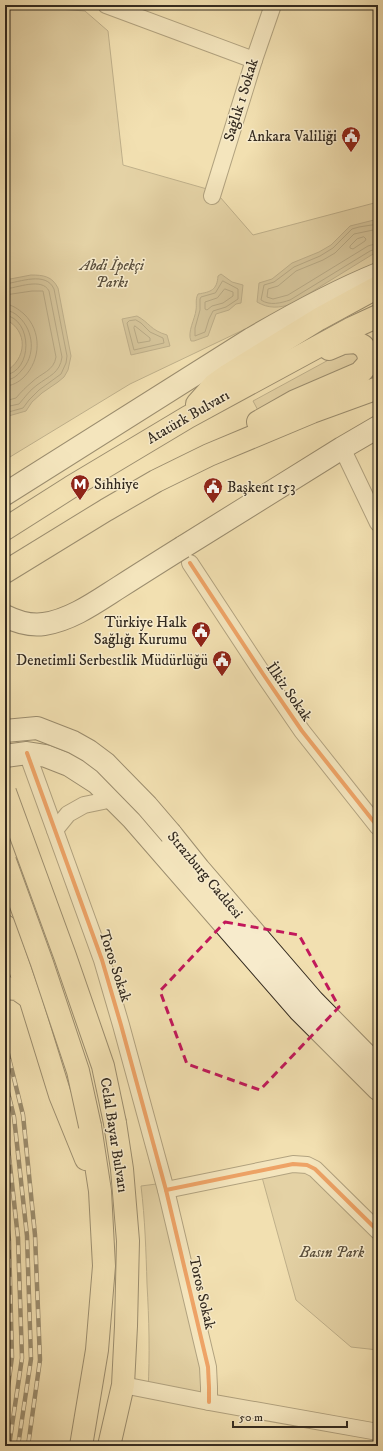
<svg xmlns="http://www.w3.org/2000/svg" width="383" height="1451" font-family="'IM FELL DW Pica',serif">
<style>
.green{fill:#d2c198;stroke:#82765c}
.water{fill:#b1a27f;stroke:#7f7259}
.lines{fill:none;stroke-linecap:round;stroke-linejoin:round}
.shore{stroke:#72664f;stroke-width:1}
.street-casing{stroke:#635844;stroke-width:18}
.secondary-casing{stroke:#332a1f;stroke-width:24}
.primary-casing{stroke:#332a1f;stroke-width:24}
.street{stroke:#f7ebcc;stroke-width:16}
.secondary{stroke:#f7ebcc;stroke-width:22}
.primary{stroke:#f2e0b1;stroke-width:22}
.rail-casing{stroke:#332a1f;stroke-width:4.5}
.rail{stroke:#f7ebcc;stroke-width:3;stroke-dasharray:9;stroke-linecap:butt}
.secondary-bridge-casing{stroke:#332a1f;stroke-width:24;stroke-linecap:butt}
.primary-bridge-casing{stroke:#332a1f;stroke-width:24;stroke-linecap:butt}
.secondary-bridge{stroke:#f7ebcc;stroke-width:22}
.primary-bridge{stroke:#f2e0b1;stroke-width:22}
.cycleway-casing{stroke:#f7ebcc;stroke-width:6}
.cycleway{stroke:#e8590c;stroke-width:4}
.marked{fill:none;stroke:#c2185b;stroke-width:3;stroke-dasharray:8 5;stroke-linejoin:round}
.labels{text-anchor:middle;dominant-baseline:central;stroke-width:3;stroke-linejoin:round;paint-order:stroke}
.street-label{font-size:15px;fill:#332a1f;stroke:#f7ebcc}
.poi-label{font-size:15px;fill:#332a1f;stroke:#f7ebcc;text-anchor:end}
.park-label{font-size:15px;font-style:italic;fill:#5b503d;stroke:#f7ebcc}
</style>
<rect width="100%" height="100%" fill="#f2e0b1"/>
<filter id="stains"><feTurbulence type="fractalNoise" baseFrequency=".005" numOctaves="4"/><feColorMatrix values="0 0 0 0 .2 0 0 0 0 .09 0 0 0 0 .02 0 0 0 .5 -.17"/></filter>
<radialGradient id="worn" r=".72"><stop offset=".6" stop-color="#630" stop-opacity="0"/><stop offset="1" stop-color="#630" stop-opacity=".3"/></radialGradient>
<!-- green -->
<g class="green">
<polygon points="5,5 85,11 108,31 123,165 221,193 220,197 253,235 378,202 378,262 281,312 130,384 5,460"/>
<polygon points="351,350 358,355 359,360 355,366 261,416 253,401 345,351"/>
<polygon points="300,1164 378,1231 378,1350 351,1347 296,1300 260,1170"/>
<path d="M164 1183 209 1402 148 1390C150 1355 149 1319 147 1284 146 1251 145 1219 141 1186Z"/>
</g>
<!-- water -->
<g class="water">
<path d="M378 219V251L292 304C279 308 269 309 257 302L259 283 272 279 292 263 319 252 331 245 350 226Z"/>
<path d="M221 274 232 282 243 285 241 303 236 304 229 310 216 314 208 336 194 341H191C187 332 195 319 196 310 197 304 195 300 198 294 211 292 217 290 218 276Z"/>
<path d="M31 275C43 275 52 276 58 288L71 356 68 370 64 377 58 382 42 393 32 402 26 411 5 417V372C27 359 29 331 5 319V280Z"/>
<path d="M137 316C150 323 150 330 167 335L170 346 131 355 122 319Z"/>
</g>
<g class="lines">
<!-- shore -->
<g class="shore">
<path d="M378 224 359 227 352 229 333 248 320 256 294 267 274 282 264 285 261 300C270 306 281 303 290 300L370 251 378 248"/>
<polyline points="378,229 354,234 335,253 323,260 296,271 278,286 268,289 267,297 273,299 288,295 368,246 378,243"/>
<polygon points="364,237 366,239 365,241 353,249 350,248 350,246 357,239"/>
<polygon points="223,281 238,289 238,299 226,307 213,311 209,319 205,332 195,336 195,328 200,310 200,299 201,297 215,293"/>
<path d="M5 284C20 282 46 271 54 289L67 356 66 363 61 374 39 390 29 400 23 408 5 413"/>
<path d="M5 289C17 288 42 277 49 291L62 357C60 373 49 376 37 385 30 390 25 397 19 404L5 407"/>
<polygon points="225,289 233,292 233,296 223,303 212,306 207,310 205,309 205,302 217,298"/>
<path d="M5 295 32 291H43L56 357C54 371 41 373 32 382 26 387 21 392 16 398L5 401"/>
<path d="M5 304C13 305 18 309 24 314 42 331 41 360 24 377 19 382 12 386 5 386"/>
<path d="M5 310C11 311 15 313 19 317 34 331 36 356 21 371 17 376 12 380 5 380"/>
<path d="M5 315C33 319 33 372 5 375"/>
<polygon points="136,320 141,323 150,332 163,338 164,343 134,350 127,323 129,321"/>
<polygon points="135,326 150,338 150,341 138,343 134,328"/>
</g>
<defs>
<g id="street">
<polyline points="106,5 254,60"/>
<polyline points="212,196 254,60 273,5"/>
<polyline points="342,448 378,523"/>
<polyline points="190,563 263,674 302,731 378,827"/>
<polyline points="27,753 102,960 121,1025 166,1190 208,1367 209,1387 209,1402"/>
<polyline points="55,830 68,814 84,805 113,799"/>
<polyline points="166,1190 293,1164 307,1165 315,1169 378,1231"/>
<polyline points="123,1385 209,1402 378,1432"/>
</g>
<g id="secondary">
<path d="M5 494 251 339C292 315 334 292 378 274"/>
<polyline points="183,547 342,448 378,427"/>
<polyline points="5,756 27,753 46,756 69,765 97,783 133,819 300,1011 378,1089"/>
<polyline points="171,834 199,869 313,1001 378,1067"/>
</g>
<g id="primary">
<polyline points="197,404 214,385 228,375 319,319 378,287"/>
<polyline points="258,422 295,401 360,373 368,364 369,357 367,351 363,346 356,342 343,343 329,349"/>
<polyline points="5,529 71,487 188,417 352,328 378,316"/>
<polyline points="5,572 106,510 156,481 209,455 312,412 378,388"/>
<polyline points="5,926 30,998 60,1095 86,1159"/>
<polyline points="5,988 17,989 30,998"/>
<polyline points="81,1446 97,1350 104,1266 100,1191 90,1126"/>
<polyline points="109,1446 123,1385 126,1326 128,1241 122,1169 115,1123"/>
</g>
</defs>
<!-- street casing -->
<use href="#street" class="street-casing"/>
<!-- secondary casing -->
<use href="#secondary" class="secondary-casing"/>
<!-- primary casing -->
<use href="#primary" class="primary-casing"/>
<!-- street -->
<use href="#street" class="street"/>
<!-- secondary -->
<use href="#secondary" class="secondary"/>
<!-- primary -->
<use href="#primary" class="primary"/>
<defs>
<g id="rail">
<polyline points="5,1042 23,1115 35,1235 40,1360 28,1446"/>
<polyline points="5,1080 14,1117 27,1236 31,1359 18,1446"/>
<polyline points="5,1120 18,1238 22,1358 9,1446"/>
<polyline points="5,1205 9,1240 12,1357 5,1409"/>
</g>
</defs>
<!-- rail casing -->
<use href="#rail" class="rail-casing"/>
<!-- rail -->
<use href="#rail" class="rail"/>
<defs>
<g id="secondary-bridge">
<path d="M5 616C17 622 30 626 44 624 71 620 96 602 118 588 140 574 162 560 183 547"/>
<polyline points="5,731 37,728 73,742 89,751 105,763 147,806 171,834"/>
</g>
<g id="primary-bridge">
<polyline points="5,792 65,956 103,1066 115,1123"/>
<polyline points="5,861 42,963 78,1071 90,1126"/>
</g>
</defs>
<!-- secondary-bridge casing -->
<use href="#secondary-bridge" class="secondary-bridge-casing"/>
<!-- primary-bridge casing -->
<use href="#primary-bridge" class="primary-bridge-casing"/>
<!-- secondary-bridge -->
<use href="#secondary-bridge" class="secondary-bridge"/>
<!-- primary-bridge -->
<use href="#primary-bridge" class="primary-bridge"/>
<defs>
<g id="cycleway">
<polyline points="190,563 263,674 302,731 378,827"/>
<polyline points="27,753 102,960 121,1025 166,1190 208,1367 209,1387 209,1402"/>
<polyline points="166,1190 293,1164 307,1165 315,1169 378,1231"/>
</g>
</defs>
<!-- cycleway casing -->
<use href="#cycleway" class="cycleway-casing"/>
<!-- cycleway -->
<use href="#cycleway" class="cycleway"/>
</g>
<!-- marked area -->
<path d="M0 0H383V1451H0ZM225 922 299 935 339 1007 260 1090 187 1064 160 991Z" fill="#f2e0b1" fill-opacity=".55" fill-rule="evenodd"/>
<path class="marked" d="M225 922 299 935 339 1007 260 1090 187 1064 160 991Z"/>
<!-- icons -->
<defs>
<symbol id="civic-pin" viewBox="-11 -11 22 30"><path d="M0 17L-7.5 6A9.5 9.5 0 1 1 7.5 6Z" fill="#8f2418" stroke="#f7ebcc"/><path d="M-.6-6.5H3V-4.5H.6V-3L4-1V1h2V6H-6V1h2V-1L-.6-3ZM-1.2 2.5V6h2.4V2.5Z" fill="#fff"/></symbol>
<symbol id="metro-pin" viewBox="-11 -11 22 30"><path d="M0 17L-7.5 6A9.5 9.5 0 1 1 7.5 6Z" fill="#8f2418" stroke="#f7ebcc"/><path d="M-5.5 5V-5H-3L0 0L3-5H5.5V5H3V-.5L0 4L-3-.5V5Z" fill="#fff"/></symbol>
</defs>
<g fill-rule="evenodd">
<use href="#civic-pin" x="340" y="125" width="22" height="30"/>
<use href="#metro-pin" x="69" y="473" width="22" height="30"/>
<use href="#civic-pin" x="202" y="476" width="22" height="30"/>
<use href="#civic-pin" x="190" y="620" width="22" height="30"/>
<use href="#civic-pin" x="211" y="649" width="22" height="30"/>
</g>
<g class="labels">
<!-- street labels -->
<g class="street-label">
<text transform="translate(241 100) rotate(-73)">Sağlık 1 Sokak</text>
<text transform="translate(188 417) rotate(-30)">Atatürk Bulvarı</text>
<text transform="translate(289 692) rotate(55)">İlkiz Sokak</text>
<text transform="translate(205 875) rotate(50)">Strazburg Caddesi</text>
<text transform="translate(115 966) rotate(72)">Toros Sokak</text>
<text transform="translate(114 1135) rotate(81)">Celal Bayar Bulvarı</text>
<text transform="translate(202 1293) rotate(77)">Toros Sokak</text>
</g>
<!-- poi labels -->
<g class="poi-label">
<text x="337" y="136">Ankara Valiliği</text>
<text x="94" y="484" text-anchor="start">Sıhhiye</text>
<text x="227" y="487" text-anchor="start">Başkent 153</text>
<text x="187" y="622">Türkiye Halk<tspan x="187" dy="17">Sağlığı Kurumu</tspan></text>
<text x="208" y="660">Denetimli Serbestlik Müdürlüğü</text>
</g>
<!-- park labels -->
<g class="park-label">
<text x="112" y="265">Abdi İpekçi<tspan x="112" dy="17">Parkı</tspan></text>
<text x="332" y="1252">Basın Park</text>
</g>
</g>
<!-- margin -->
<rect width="383" height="1451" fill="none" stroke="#f2e0b1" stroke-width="20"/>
<rect x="6" y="6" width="371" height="1439" fill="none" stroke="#332a1f" stroke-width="2"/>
<rect x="10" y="10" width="363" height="1431" fill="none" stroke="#332a1f"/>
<!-- scale -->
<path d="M233 1421v6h114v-6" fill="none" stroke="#332a1f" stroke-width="2"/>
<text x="239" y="1421" font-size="12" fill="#332a1f" stroke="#f7ebcc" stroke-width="3" paint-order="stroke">50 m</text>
<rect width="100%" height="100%" filter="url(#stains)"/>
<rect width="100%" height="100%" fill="url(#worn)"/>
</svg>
